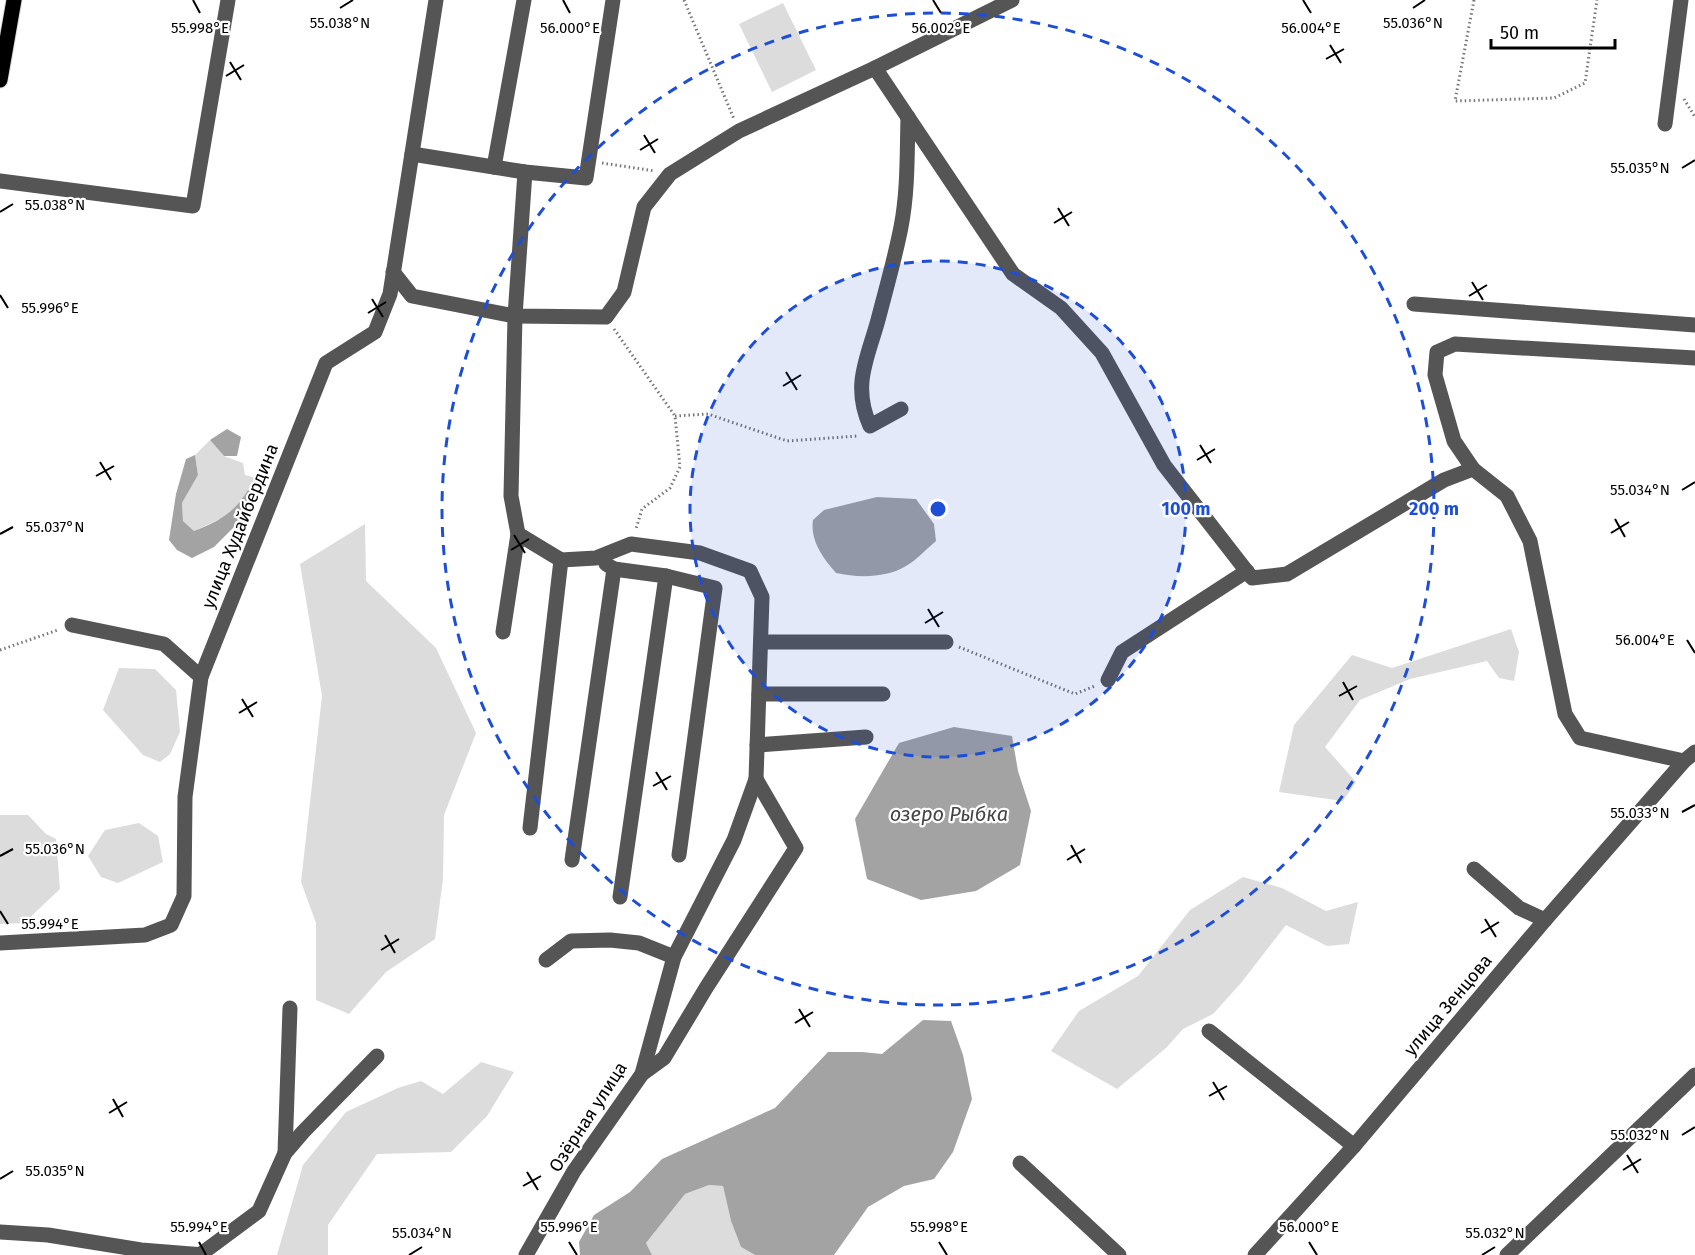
<svg xmlns="http://www.w3.org/2000/svg" width="1695" height="1255" font-family="'Fira Sans',sans-serif">
<style>
.green{fill:#dcdcdc}
.water{fill:#a3a3a3}
.lines{fill:none;stroke-linecap:round;stroke-linejoin:round}
.major-casing{stroke:#dbdbdb;stroke-width:17}
.path{stroke:#777;stroke-width:3;stroke-dasharray:1.5 3;stroke-linecap:butt}
.minor{stroke:#555;stroke-width:15}
.major{stroke:#000;stroke-width:15}
.ticks{fill:none;stroke:#000;stroke-width:2}
.ring{fill:none;stroke:#1d4ed8;stroke-width:3;stroke-dasharray:10 8}
.labels{text-anchor:middle;dominant-baseline:central;stroke-width:4.5;stroke-linejoin:round;paint-order:stroke}
.street-label{font-size:18px;fill:#000;stroke:#fff}
.water-label{font-size:20px;font-style:italic;fill:#444;stroke:#fff}
.ticks-label{font-size:15px;text-anchor:middle;fill:#000;stroke:#fff;stroke-width:4.5;stroke-linejoin:round;paint-order:stroke}
.centre{fill:#1d4ed8;stroke:#fff;stroke-width:3}
.ring-label{font-size:18px;text-anchor:middle;font-weight:bold;fill:#1d4ed8;stroke:#fff;stroke-width:4.5;stroke-linejoin:round;paint-order:stroke}
</style>
<rect width="100%" height="100%" fill="#fff"/>
<!-- green -->
<g class="green">
<polygon points="783,3 816,70 772,92 739,24"/>
<path d="M210 440 224 456 243 463 245 475 264 480 263 490 253 494 248 490C232 516 220 519 194 531L183 521 182 503 198 475 195 455Z"/>
<polygon points="365,524 366,581 436,648 476,733 444,815 443,879 435,939 386,972 349,1014 316,1000 316,923 301,882 322,696 300,564"/>
<polygon points="1511,629 1519,652 1514,681 1499,678 1487,661 1410,679 1360,700 1325,747 1356,782 1343,801 1279,792 1294,725 1352,655 1392,668"/>
<polygon points="119,668 155,669 176,690 180,732 170,754 160,762 143,755 103,710"/>
<polygon points="0,815 28,815 46,834 56,839 60,889 24,923 0,924"/>
<polygon points="139,823 158,836 163,862 118,883 101,877 88,856 105,830"/>
<polygon points="1243,877 1282,888 1326,911 1358,902 1349,944 1327,946 1286,925 1241,983 1213,1014 1183,1029 1166,1048 1117,1089 1051,1051 1079,1011 1138,976 1190,910"/>
<polygon points="481,1062 514,1072 487,1116 451,1152 377,1154 328,1225 328,1255 277,1255 303,1165 346,1112 398,1088 421,1081 443,1094"/>
<polygon points="709,1185 723,1186 731,1221 741,1247 755,1255 652,1255 646,1243 685,1194"/>
</g>
<!-- water -->
<g class="water">
<polygon points="227,429 241,437 237,456 224,456 210,440"/>
<path d="M195 455 198 475 182 503 183 521 194 531C219 521 233 514 248 490L253 494 241 520 214 547 192 558 177 550 169 540 176 494 186 459Z"/>
<path d="M877 497 916 499 934 524 936 541C926 549 917 560 906 566 886 578 859 578 836 573 823 558 810 541 813 520L824 510Z"/>
<polygon points="954,727 1012,736 1018,771 1031,811 1020,865 976,891 921,900 867,879 855,819 899,743"/>
<polygon points="923,1020 951,1021 963,1055 972,1099 953,1152 934,1179 904,1186 868,1207 834,1255 755,1255 741,1247 731,1221 723,1186 709,1185 685,1194 646,1243 652,1255 580,1255 579,1242 594,1215 630,1192 662,1159 775,1108 828,1052 862,1052 882,1054"/>
</g>
<g class="lines">
<defs>
<polyline id="major" points="0,80 14,0"/>
</defs>
<!-- major casing -->
<use href="#major" class="major-casing"/>
<!-- path -->
<g class="path">
<polyline points="684,0 734,119"/>
<polyline points="1474,0 1455,101 1554,98 1585,83 1597,0"/>
<polyline points="1684,99 1695,117"/>
<polyline points="602,163 655,171"/>
<polyline points="614,329 675,416 680,467 670,488 642,509 636,529"/>
<polyline points="675,416 708,414 787,441 858,436"/>
<polyline points="959,647 1075,694 1095,686"/>
<polyline points="0,650 58,630"/>
</g>
<!-- minor -->
<g class="minor">
<polyline points="875,68 1013,274 1061,308 1102,353 1164,465 1252,578 1287,574 1444,480 1473,469 1507,496 1530,541 1565,714 1580,738 1684,761"/>
<polyline points="1665,124 1681,0"/>
<polyline points="412,154 525,172 586,178 613,0"/>
<polyline points="494,167 524,0"/>
<polyline points="525,172 515,316 606,317 624,292 644,207 670,174 739,131 875,68 1012,0"/>
<polyline points="0,181 193,206 228,0"/>
<polyline points="393,272 412,296 515,316 511,496 518,534 503,632"/>
<polyline points="1414,304 1695,325"/>
<path d="M901 409 870 426C852 385 867 360 878 320 886 289 895 258 901 227 908 191 907 154 908 117"/>
<polyline points="1473,469 1454,441 1435,375 1437,352 1455,344 1695,358"/>
<polyline points="518,534 561,560 596,558 631,544 700,553 750,571 762,597 756,779 734,840 674,957 642,1074 574,1171 526,1255"/>
<polyline points="614,569 666,576 715,588 679,855"/>
<polyline points="72,625 164,644 201,677"/>
<polyline points="761,642 946,642"/>
<polyline points="1108,680 1122,652 1247,571"/>
<polyline points="759,694 883,694"/>
<polyline points="757,745 866,737"/>
<polyline points="530,828 561,560"/>
<polyline points="572,860 614,569 606,564"/>
<polyline points="1474,869 1519,908 1545,920"/>
<polyline points="620,897 666,576"/>
<polyline points="0,943 145,935 171,925 184,896 185,797 201,677 326,363 375,332 390,294 436,0"/>
<polyline points="546,960 571,941 610,940 639,943 674,957"/>
<polyline points="1209,1031 1354,1146"/>
<polyline points="642,1074 664,1058 706,988 796,848 756,779"/>
<polyline points="285,1153 290,1008"/>
<polyline points="1020,1163 1119,1255"/>
<polyline points="0,1232 48,1235 141,1250 204,1255"/>
<polyline points="201,1254 259,1211 285,1153 303,1132 377,1056"/>
<polyline points="1255,1255 1354,1146 1545,920 1684,761 1695,752"/>
<polyline points="1507,1255 1695,1075"/>
</g>
<!-- major -->
<use href="#major" class="major"/>
</g>
<!-- ticks -->
<path class="ticks" d="M193 0 200 13M563 0 570 13M933 0 941 13M1303 0 1311 13M340 8 353 0M1413 8 1425 0M1330 45 1341 63M1326 59 1344 49M230 62 241 80M226 76 244 65M644 135 655 153M640 150 658 139M1682 168 1695 160M1058 208 1069 226M0 212 13 204M1054 223 1072 212M1472 282 1483 300M0 295 8 308M1469 296 1487 285M372 299 383 317M368 313 386 302M786 372 797 390M783 386 801 375M1200 445 1211 463M1197 460 1215 449M100 462 111 480M96 476 114 466M1682 490 1695 482M1615 519 1625 537M1611 533 1629 522M0 534 13 527M514 535 525 553M511 550 529 539M928 609 939 627M925 623 943 612M1687 640 1695 653M1343 682 1353 700M1339 696 1357 686M242 699 253 717M239 713 257 702M656 772 667 790M653 786 671 776M1682 812 1695 805M1071 845 1081 863M0 856 13 849M1067 860 1085 849M0 911 8 924M1485 919 1496 937M1481 933 1499 922M385 935 395 953M381 950 399 939M799 1009 810 1027M795 1023 813 1012M1213 1082 1224 1100M1209 1096 1227 1086M113 1099 123 1117M109 1113 127 1102M1682 1135 1695 1127M1627 1155 1638 1173M1623 1170 1641 1159M527 1172 538 1190M0 1179 13 1171M523 1186 541 1176M199 1242 206 1255M569 1242 577 1255M939 1242 947 1255M1309 1242 1317 1255M409 1255 422 1247M1482 1255 1495 1247"/>
<!-- distance rings -->
<circle cx="938" cy="509" r="248" fill="#1d4ed8" fill-opacity=".12"/>
<g class="ring">
<circle cx="938" cy="509" r="248"/>
<circle cx="938" cy="509" r="496"/>
</g>
<g class="labels">
<!-- street labels -->
<g class="street-label">
<text transform="translate(240 526) rotate(-68)">улица Худайбердина</text>
<text transform="translate(1448 1005) rotate(-50)">улица Зенцова</text>
<text transform="translate(588 1117) rotate(-57)">Озёрная улица</text>
</g>
<!-- water labels -->
<g class="water-label">
<text x="949" y="814">озеро Рыбка</text>
</g>
</g>
<g class="ticks-label">
<text x="340" y="28">55.038°N</text>
<text x="1413" y="28">55.036°N</text>
<text x="200" y="33">55.998°E</text>
<text x="570" y="33">56.000°E</text>
<text x="941" y="33">56.002°E</text>
<text x="1311" y="33">56.004°E</text>
<text x="1640" y="173">55.035°N</text>
<text x="55" y="210">55.038°N</text>
<text x="50" y="313">55.996°E</text>
<text x="1640" y="495">55.034°N</text>
<text x="55" y="532">55.037°N</text>
<text x="1645" y="645">56.004°E</text>
<text x="1640" y="818">55.033°N</text>
<text x="55" y="854">55.036°N</text>
<text x="50" y="929">55.994°E</text>
<text x="1640" y="1140">55.032°N</text>
<text x="55" y="1176">55.035°N</text>
<text x="199" y="1232">55.994°E</text>
<text x="569" y="1232">55.996°E</text>
<text x="939" y="1232">55.998°E</text>
<text x="1309" y="1232">56.000°E</text>
<text x="422" y="1238">55.034°N</text>
<text x="1495" y="1238">55.032°N</text>
</g>
<circle cx="938" cy="509" r="9" class="centre"/>
<g class="ring-label">
<text x="1186" y="515">100 m</text>
<text x="1434" y="515">200 m</text>
</g>
<!-- scale -->
<path d="M1491 39v9h124v-9" fill="none" stroke="#000000" stroke-width="3"/>
<text x="1500" y="39" font-size="18" fill="#000000" stroke="#ffffff" stroke-width="4.5" paint-order="stroke">50 m</text>
</svg>
